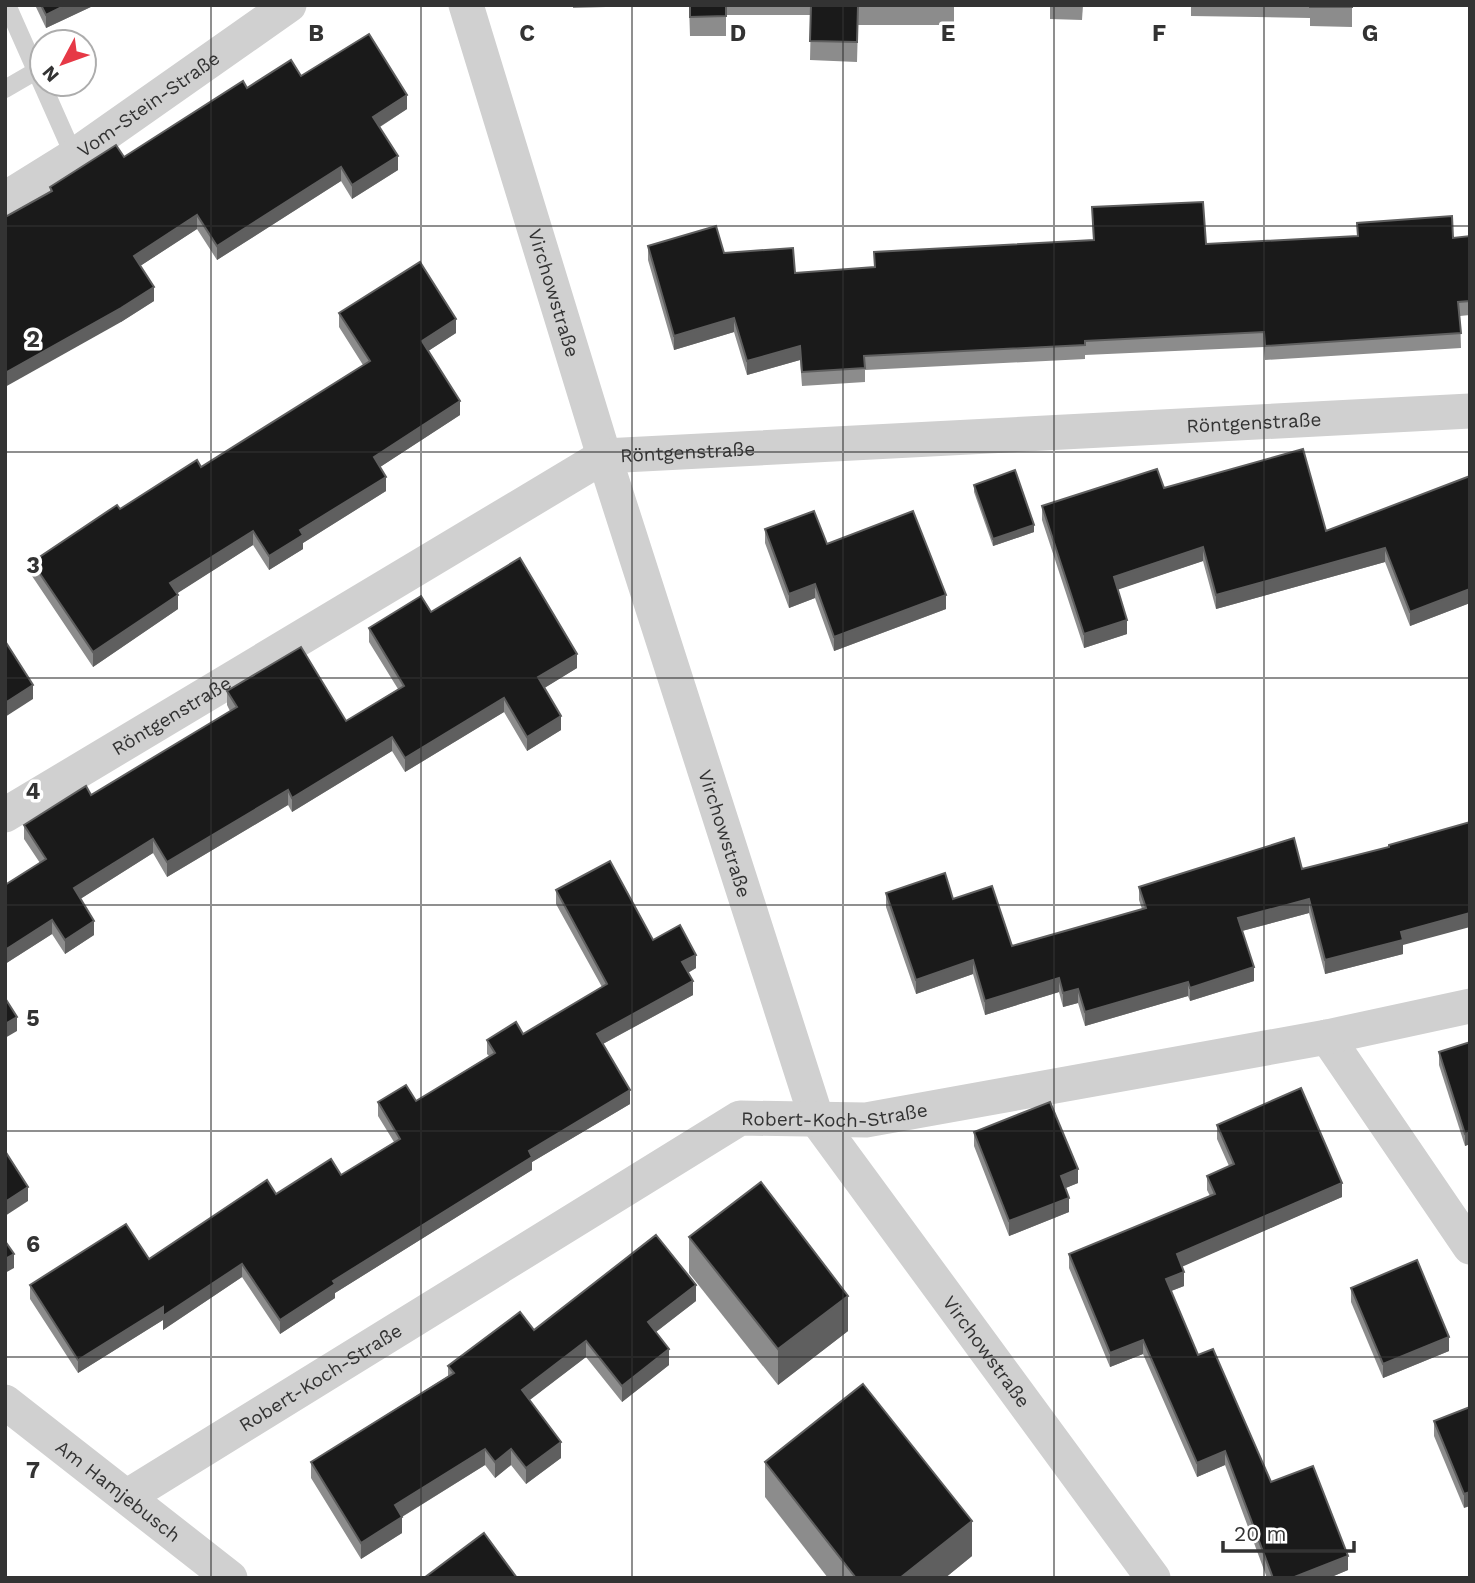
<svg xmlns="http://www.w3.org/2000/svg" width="1475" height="1583" font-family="'Work Sans',sans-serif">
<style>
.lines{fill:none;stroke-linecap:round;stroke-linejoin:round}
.lane{stroke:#d0d0d0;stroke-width:18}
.street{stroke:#d0d0d0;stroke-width:35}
.wall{fill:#8c8c8c}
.shaded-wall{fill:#5f5f5f}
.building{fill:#1a1a1a;stroke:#5f5f5f;stroke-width:2}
.grid{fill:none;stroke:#333;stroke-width:2;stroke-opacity:0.55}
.labels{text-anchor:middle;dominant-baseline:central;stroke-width:7;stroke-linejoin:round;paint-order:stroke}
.street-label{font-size:19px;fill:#333;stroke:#fff}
.grid-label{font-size:23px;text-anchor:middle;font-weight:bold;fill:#333;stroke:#fff;stroke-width:7;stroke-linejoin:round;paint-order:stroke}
</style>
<rect width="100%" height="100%" fill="#fff"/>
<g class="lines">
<!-- lane -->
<g class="lane">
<polyline points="7,5 74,156"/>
<polyline points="5,89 36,71"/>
</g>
<!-- street -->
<g class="street">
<path id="s1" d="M466 5 604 456 817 1120 1153 1578"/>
<path id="s2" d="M5 199 74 156 289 5"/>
<path id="s3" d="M5 815 604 456 1470 411"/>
<polyline points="1327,1037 1470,1247"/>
<path id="s4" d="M5 1402 230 1578"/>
<path id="s5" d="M128 1496 740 1118 866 1120 1327 1037 1470 1006"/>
</g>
</g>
<!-- wall -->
<g class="wall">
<polygon points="35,5 95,5 46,28"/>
<polygon points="573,5 672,5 573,8"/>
<polygon points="689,5 954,5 954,25 858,25 857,62 810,60 811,15 726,15 726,36 690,36"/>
<polygon points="1050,5 1083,5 1082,20 1050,19"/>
<polygon points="1191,5 1352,5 1352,27 1310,26 1310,18 1191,16"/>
<polygon points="301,76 407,109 380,127 398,170 352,199 341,181 217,260 197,229 140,266 154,301 121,322 50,192 50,187 124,157 247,88"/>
<polygon points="1092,207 1206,244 1357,236 1357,223 1453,238 1470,236 1470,315 1460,316 1461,348 1265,360 1264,347 1085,355 1085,359 865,370 865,382 802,386 800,360 747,375 734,332 674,350 648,260 648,246 724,253 795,273 874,267 874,252 1093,240"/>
<polygon points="339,313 456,333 428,351 460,415 380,467 386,491 303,543 303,549 269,570 253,545 177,593 178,609 93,667 32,576 32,562 120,509 201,467 363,365 339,327"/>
<polygon points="1470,476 1470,603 1410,626 1385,562 1216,609 1203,561 1118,589 1127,634 1084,648 1042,520 1042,506 1164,488 1326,531"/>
<polygon points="974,485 1034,532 993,546 974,492"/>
<polygon points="765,529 827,544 946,609 834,651 815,598 789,608 765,543"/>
<polygon points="431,612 577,668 544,688 561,730 527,751 504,712 405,772 392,751 292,812 288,805 167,877 153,853 80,899 94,935 65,954 52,934 5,964 5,885 40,863 24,839 24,825 91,795 230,711 227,705 227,691 346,721 398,689 369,642 369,628"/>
<polygon points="1302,869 1403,945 1403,954 1325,974 1309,913 1242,931 1254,981 1190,1001 1188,996 1085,1026 1078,1003 1063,1007 1059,992 985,1015 973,974 916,994 886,907 886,893 953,899 1012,946 1142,909 1139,900 1139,887"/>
<polygon points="556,890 653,940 696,968 688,973 693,995 603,1044 630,1104 532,1162 532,1170 335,1293 335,1298 280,1334 242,1277 163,1330 163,1320 78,1373 30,1299 30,1285 149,1259 276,1194 341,1175 394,1142 378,1116 378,1102 416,1101 489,1056 487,1054 487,1040 523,1034 602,987 556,904"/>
<polygon points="1470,1042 1470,1144 1465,1146 1439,1065 1439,1052"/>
<polygon points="1217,1125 1342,1197 1182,1266 1184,1286 1171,1291 1198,1355 1271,1482 1348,1570 1329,1578 1267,1578 1225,1465 1197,1477 1143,1354 1110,1367 1069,1268 1069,1254 1210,1196 1207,1190 1207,1176 1229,1166 1217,1139"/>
<polygon points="974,1132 1078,1183 1065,1188 1069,1212 1009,1236 974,1146"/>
<polygon points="689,1237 848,1331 778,1385 689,1273"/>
<polygon points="1351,1288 1449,1351 1383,1378 1351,1302"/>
<polygon points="696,1301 656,1332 669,1365 622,1402 586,1357 529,1400 561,1458 526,1484 511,1465 495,1478 485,1465 402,1517 402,1533 361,1559 311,1478 311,1462 448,1376 448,1366 534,1330"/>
<polygon points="1470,1407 1464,1508 1434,1436 1434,1421"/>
<polygon points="765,1462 972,1556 945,1578 828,1578 765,1497"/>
</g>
<!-- shaded-wall -->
<g class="shaded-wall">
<polygon points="66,5 95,5 46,28 46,15"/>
<polygon points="407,95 407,109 373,131 373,117"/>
<polygon points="398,156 398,170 352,199 352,185"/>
<polygon points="341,167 341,181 217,260 217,246"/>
<polygon points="197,215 197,229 134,270 134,256"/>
<polygon points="154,287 154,301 121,322 5,387 5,373"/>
<polygon points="734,318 734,332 674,350 674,336"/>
<polygon points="456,319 456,333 422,355 422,341"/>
<polygon points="800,346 800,360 747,375 747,361"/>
<polygon points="460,401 460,415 374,471 374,457"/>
<polygon points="386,477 386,491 303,543 303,549 269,570 269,556 300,530"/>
<polygon points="1034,525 1034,532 993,546 993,539"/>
<polygon points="253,531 253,545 170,598 170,583"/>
<polygon points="1203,547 1203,561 1114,591 1114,577"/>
<polygon points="1385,548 1385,562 1216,609 1216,595"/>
<polygon points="815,584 815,598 789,608 789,594"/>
<polygon points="1470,589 1470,603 1410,626 1410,612"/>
<polygon points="178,595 178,609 93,667 93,652"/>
<polygon points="946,595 946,609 834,651 834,637"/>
<polygon points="1127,620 1127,634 1084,648 1084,634"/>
<polygon points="577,654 577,668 538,692 538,677"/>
<polygon points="33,685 33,699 5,717 5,703"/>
<polygon points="504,698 504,712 405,772 405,758"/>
<polygon points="561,716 561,730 527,751 527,737"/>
<polygon points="392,737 392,751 292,812 292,798"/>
<polygon points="288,790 288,805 167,877 167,862"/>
<polygon points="153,839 153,853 74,903 74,888"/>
<polygon points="1309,899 1309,913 1238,932 1238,918"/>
<polygon points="1470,913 1470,927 1403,945 1403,954 1325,974 1325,960 1401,932"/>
<polygon points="52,920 52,934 5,964 5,950"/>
<polygon points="94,921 94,935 65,954 65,940"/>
<polygon points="696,955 696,968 682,976 682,962"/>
<polygon points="973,960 973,974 916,994 916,980"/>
<polygon points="1254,967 1254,981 1190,1001 1190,988"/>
<polygon points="1059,978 1059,992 985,1015 985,1001"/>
<polygon points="693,981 693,995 597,1047 597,1034"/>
<polygon points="1188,982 1188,996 1085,1026 1085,1012"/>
<polygon points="1078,989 1078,1003 1063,1007 1063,993"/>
<polygon points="17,1017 17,1031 5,1038 5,1024"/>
<polygon points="630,1090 630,1104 532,1162 532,1170 335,1293 335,1298 280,1334 280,1320 333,1281 529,1151"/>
<polygon points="1470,1132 1470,1144 1465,1146 1465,1134"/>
<polygon points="1078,1169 1078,1183 1061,1190 1061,1176"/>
<polygon points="1342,1183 1342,1197 1177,1269 1177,1254"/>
<polygon points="28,1187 28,1201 5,1216 5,1202"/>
<polygon points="1069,1198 1069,1212 1009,1236 1009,1221"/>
<polygon points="14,1254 14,1268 5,1273 5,1259"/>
<polygon points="242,1264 242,1277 163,1330 163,1316"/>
<polygon points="1184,1272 1184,1286 1166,1293 1166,1279"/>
<polygon points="696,1285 696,1301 648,1338 648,1322"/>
<polygon points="848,1296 848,1331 778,1385 778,1349"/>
<polygon points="163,1307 163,1320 78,1373 78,1360"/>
<polygon points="1449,1337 1449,1351 1383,1378 1383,1364"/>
<polygon points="1143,1340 1143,1354 1110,1367 1110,1353"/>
<polygon points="586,1341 586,1357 522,1406 522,1390"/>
<polygon points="669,1349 669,1365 622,1402 622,1386"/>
<polygon points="561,1442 561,1458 526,1484 526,1468"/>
<polygon points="485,1449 485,1465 395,1521 395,1505"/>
<polygon points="511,1449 511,1465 495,1478 495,1462"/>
<polygon points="1225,1451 1225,1465 1197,1477 1197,1463"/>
<polygon points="1470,1492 1470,1506 1464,1508 1464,1494"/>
<polygon points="402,1517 402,1533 361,1559 361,1543"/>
<polygon points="972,1521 972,1556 945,1578 900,1578"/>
<polygon points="1348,1556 1348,1570 1329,1578 1292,1578"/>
</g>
<!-- building -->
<g class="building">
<polygon points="41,5 66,5 46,15"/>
<polygon points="690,5 726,5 726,16 690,17"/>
<polygon points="811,5 954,5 954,6 858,6 857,42 810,41"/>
<rect x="1310" y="5" width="42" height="2"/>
<polygon points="369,34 407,95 373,117 398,156 352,185 341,167 217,246 197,215 134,256 154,287 121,308 5,373 5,217 52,191 50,187 116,145 124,157 243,81 247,88 291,60 301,76"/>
<polygon points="1203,202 1206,244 1358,236 1357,223 1452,216 1453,238 1470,236 1470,301 1458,302 1461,333 1265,346 1264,332 1085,341 1085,345 864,356 865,368 802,372 800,346 747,361 734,318 674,336 648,246 716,226 724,253 793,248 795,273 875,267 874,252 1094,240 1092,207"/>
<polygon points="420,262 456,319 422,341 460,401 374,457 386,477 300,530 303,535 269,556 253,531 170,583 178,595 93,652 32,562 117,505 120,509 197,460 201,467 370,361 339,313"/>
<polygon points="1303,449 1326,531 1470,476 1470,589 1410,612 1385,548 1216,595 1203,547 1114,577 1127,620 1084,634 1042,506 1157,469 1164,488"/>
<polygon points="1015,470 1034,525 993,539 974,485"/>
<polygon points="814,511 827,544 913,511 946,595 834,637 815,584 789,594 765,529"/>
<polygon points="520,558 577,654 538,677 561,716 527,737 504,698 405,758 392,737 292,798 288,790 167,862 153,839 74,888 94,921 65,940 52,920 5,950 5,885 46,859 24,825 86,786 91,795 237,707 227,691 301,647 346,721 404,686 369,628 421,596 431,612"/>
<polygon points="5,641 33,685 5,703"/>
<polygon points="1470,822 1470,913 1401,932 1403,940 1325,960 1309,899 1238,918 1254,967 1190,988 1188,982 1085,1012 1078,989 1063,993 1059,978 985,1001 973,960 916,980 886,893 945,873 953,899 992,886 1012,946 1146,908 1139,887 1294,838 1302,869 1389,847 1389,845"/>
<polygon points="610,861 653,940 680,925 696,955 682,962 693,981 597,1034 630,1090 529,1151 532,1157 333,1281 335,1284 280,1320 242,1264 163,1316 163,1307 78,1360 30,1285 126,1224 149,1259 267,1180 276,1194 331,1159 341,1175 400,1139 378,1102 406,1085 416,1101 495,1053 487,1040 516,1022 523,1034 607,984 556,890"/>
<polygon points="5,998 17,1017 5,1024"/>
<polygon points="1470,1042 1470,1132 1465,1134 1439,1052"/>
<polygon points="1301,1088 1342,1183 1177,1254 1184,1272 1166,1279 1198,1355 1213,1349 1271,1482 1313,1466 1348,1556 1292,1578 1273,1578 1225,1451 1197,1463 1143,1340 1110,1353 1069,1254 1215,1194 1207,1176 1234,1164 1217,1125"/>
<polygon points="1050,1102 1078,1169 1061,1176 1069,1198 1009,1221 974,1132"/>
<polygon points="5,1151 28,1187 5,1202"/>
<polygon points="761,1182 848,1296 778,1349 689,1237"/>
<polygon points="656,1235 696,1285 648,1322 669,1349 622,1386 586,1341 522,1390 561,1442 526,1468 511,1449 495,1462 485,1449 395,1505 402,1517 361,1543 311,1462 454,1373 448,1366 520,1312 534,1330"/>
<polygon points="5,1241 14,1254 5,1259"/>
<polygon points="1417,1260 1449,1337 1383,1364 1351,1288"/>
<polygon points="863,1384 972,1521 900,1578 856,1578 765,1462"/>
<polygon points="1470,1407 1470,1492 1464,1494 1434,1421"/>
<polygon points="484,1533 517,1578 424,1578"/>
</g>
<!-- grid -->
<path class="grid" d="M211 5V1578M421 5V1578M632 5V1578M843 5V1578M1054 5V1578M1264 5V1578M5 226H1470M5 452H1470M5 678H1470M5 905H1470M5 1131H1470M5 1357H1470"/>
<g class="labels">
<!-- street labels -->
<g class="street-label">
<text stroke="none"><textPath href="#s2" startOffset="172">Vom-Stein-Straße</textPath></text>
<text stroke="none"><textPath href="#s1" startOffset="301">Virchowstraße</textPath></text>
<text stroke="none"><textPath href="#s3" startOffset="1349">Röntgenstraße</textPath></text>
<text stroke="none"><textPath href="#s3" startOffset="782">Röntgenstraße</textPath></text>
<text stroke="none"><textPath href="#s3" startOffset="194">Röntgenstraße</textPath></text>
<text stroke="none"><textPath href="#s1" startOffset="868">Virchowstraße</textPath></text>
<text stroke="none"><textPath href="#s5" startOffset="814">Robert-Koch-Straße</textPath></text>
<text stroke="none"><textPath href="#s1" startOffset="1456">Virchowstraße</textPath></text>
<text stroke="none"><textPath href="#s5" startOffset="226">Robert-Koch-Straße</textPath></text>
<text stroke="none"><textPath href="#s4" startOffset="144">Am Hamjebusch</textPath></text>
</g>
</g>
<g class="grid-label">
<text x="316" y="41">B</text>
<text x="527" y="41">C</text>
<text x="738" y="41">D</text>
<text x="948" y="41">E</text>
<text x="1159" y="41">F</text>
<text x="1370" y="41">G</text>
<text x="33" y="347">2</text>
<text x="33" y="573">3</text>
<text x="33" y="799">4</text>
<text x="33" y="1026">5</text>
<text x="33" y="1252">6</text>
<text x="33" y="1478">7</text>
</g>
<!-- border -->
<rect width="1475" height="1583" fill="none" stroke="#333333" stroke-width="14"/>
<!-- north arrow -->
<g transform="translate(63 63) rotate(229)"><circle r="33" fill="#ffffff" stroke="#adadad" stroke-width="2"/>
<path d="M0-5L12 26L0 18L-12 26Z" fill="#e63946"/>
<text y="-10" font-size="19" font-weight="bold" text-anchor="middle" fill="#333333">N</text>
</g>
<!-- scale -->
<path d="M1223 1541v10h131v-10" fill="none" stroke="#333333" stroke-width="3.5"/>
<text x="1234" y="1541" font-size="21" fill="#333333" stroke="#ffffff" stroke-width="5" paint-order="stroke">20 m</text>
</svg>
